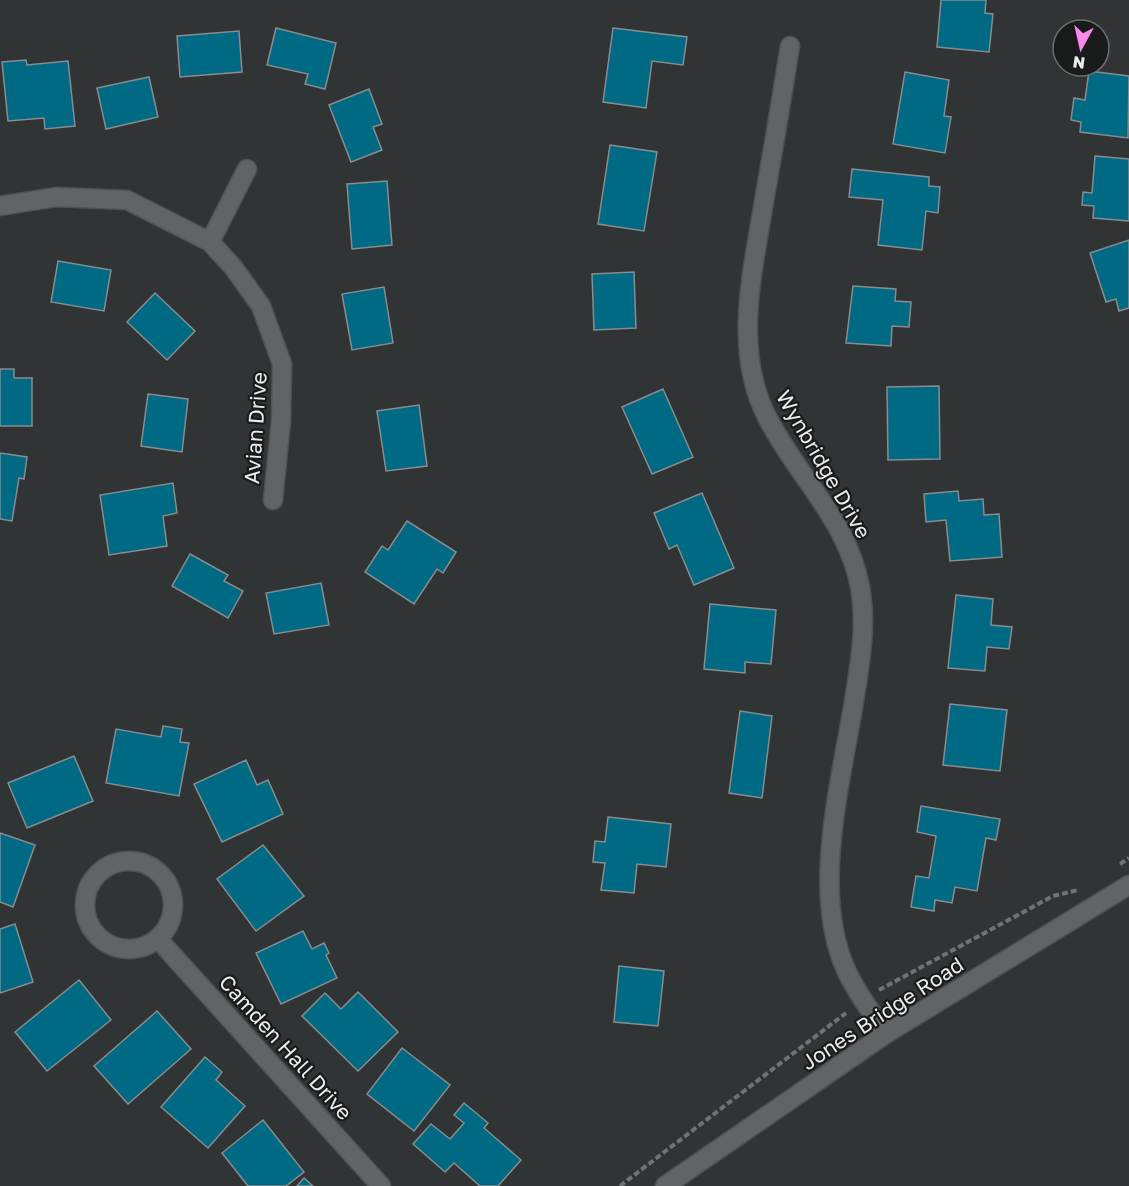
<svg xmlns="http://www.w3.org/2000/svg" width="1129" height="1186" font-family="'Golos Text',sans-serif">
<style>
.building{fill:#006984;stroke:#888c8e;stroke-width:1.5}
.lines{fill:none;stroke-linecap:round;stroke-linejoin:round}
.minor-casing{stroke:#4f5252;stroke-width:21}
.secondary-casing{stroke:#4f5252;stroke-width:21}
.path{stroke:#6f7373;stroke-width:4;stroke-dasharray:6 3;stroke-linecap:butt}
.minor{stroke:#606464;stroke-width:18}
.secondary{stroke:#606464;stroke-width:18}
.labels{text-anchor:middle;dominant-baseline:central;stroke-width:4.5;stroke-linejoin:round;paint-order:stroke}
.street-label{font-size:21px;fill:#eaeded;stroke:#191b1b}
</style>
<rect width="100%" height="100%" fill="#303434"/>
<!-- building -->
<g class="building">
<polygon points="941,0 986,0 985,13 993,14 989,52 937,47"/>
<polygon points="276,28 336,43 325,89 305,84 308,74 267,65"/>
<polygon points="613,28 687,37 683,65 652,61 646,108 603,102"/>
<polygon points="239,31 242,72 180,77 177,36"/>
<polygon points="26,60 27,65 68,61 75,126 45,129 44,118 8,121 2,62"/>
<polygon points="1089,71 1129,76 1128,138 1080,132 1081,122 1071,120 1074,98 1085,100"/>
<polygon points="905,72 949,80 944,116 951,117 945,153 893,144"/>
<polygon points="149,77 158,117 106,129 97,88"/>
<polygon points="369,89 382,124 373,127 382,150 351,162 329,105"/>
<polygon points="610,145 657,152 644,231 598,224"/>
<polygon points="1095,156 1129,159 1129,221 1093,218 1094,206 1082,205 1083,192 1092,193"/>
<polygon points="852,169 929,177 929,186 940,187 938,213 926,211 922,250 878,245 883,200 849,197"/>
<polygon points="387,181 392,245 352,249 347,184"/>
<polygon points="1129,240 1129,308 1119,311 1116,299 1106,302 1090,253"/>
<polygon points="58,261 111,270 104,311 51,302"/>
<polygon points="634,272 636,328 594,330 592,274"/>
<polygon points="853,286 896,289 895,301 911,302 909,327 892,326 891,346 846,343"/>
<polygon points="384,287 393,343 352,350 342,294"/>
<polygon points="155,293 195,331 167,360 127,322"/>
<polygon points="0,369 14,369 14,378 32,378 32,426 0,426"/>
<polygon points="939,386 940,459 888,460 887,387"/>
<polygon points="663,389 693,457 652,474 622,407"/>
<polygon points="148,394 188,399 182,452 141,446"/>
<polygon points="419,405 427,466 386,471 377,411"/>
<polygon points="0,453 27,457 24,479 19,478 12,521 0,519"/>
<polygon points="173,483 177,513 163,516 167,546 109,555 100,495"/>
<polygon points="958,491 959,501 983,499 984,515 999,514 1002,557 950,561 946,520 926,522 924,494"/>
<polygon points="702,493 734,568 694,585 677,545 669,549 654,513"/>
<polygon points="407,521 456,552 443,573 437,569 414,604 365,572 382,546 388,550"/>
<polygon points="190,554 228,575 224,581 243,591 228,618 172,586"/>
<polygon points="321,583 329,625 274,634 266,593"/>
<polygon points="956,595 993,599 991,625 1012,627 1009,649 987,647 985,671 948,668"/>
<polygon points="710,604 776,610 771,664 745,662 745,673 704,669"/>
<polygon points="950,704 1007,710 1000,771 943,765"/>
<polygon points="740,711 772,716 762,798 729,793"/>
<polygon points="163,726 182,729 180,742 189,743 179,796 106,783 116,729 161,737"/>
<polygon points="74,756 93,801 27,828 8,783"/>
<polygon points="246,760 257,785 268,780 283,814 222,842 194,784"/>
<polygon points="921,806 1000,819 996,840 986,838 977,891 955,887 952,903 935,900 934,911 911,907 916,876 929,878 936,836 917,832"/>
<polygon points="608,817 671,824 666,867 637,864 634,893 601,890 605,863 593,862 595,841 605,842"/>
<polygon points="0,833 35,845 13,907 0,902"/>
<polygon points="263,845 304,896 256,931 217,879"/>
<polygon points="15,924 33,982 0,993 0,929"/>
<polygon points="303,931 312,949 324,943 329,953 326,955 337,978 281,1004 256,953"/>
<polygon points="619,966 664,971 658,1026 614,1022"/>
<polygon points="79,980 111,1020 47,1071 15,1032"/>
<polygon points="358,992 398,1032 358,1071 302,1016 325,993 341,1009"/>
<polygon points="157,1011 191,1049 128,1104 94,1066"/>
<polygon points="402,1048 450,1085 414,1131 367,1094"/>
<polygon points="205,1057 222,1072 216,1080 245,1106 208,1148 161,1107"/>
<polygon points="464,1103 488,1123 484,1128 521,1160 498,1186 480,1186 454,1163 445,1172 413,1144 431,1124 450,1139 464,1123 454,1115"/>
<polygon points="263,1120 304,1172 286,1186 248,1186 222,1153"/>
<polygon points="304,1178 313,1186 297,1186"/>
</g>
<g class="lines">
<defs>
<g id="minor">
<path d="M790 46C782 96 774 146 765 195 754 267 732 346 766 415 795 474 848 520 860 587 867 625 860 664 854 701 841 783 810 894 847 972 858 995 872 1014 887 1033"/>
<polyline points="0,206 56,197 127,200 210,242 233,267 261,306 282,364 281,421 273,500"/>
<polyline points="210,242 247,169"/>
<circle cx="129" cy="905" r="44"/>
<polyline points="158,939 381,1186"/>
</g>
<polyline id="secondary" points="665,1186 887,1033 1129,885"/>
</defs>
<!-- minor casing -->
<use href="#minor" class="minor-casing"/>
<!-- secondary casing -->
<use href="#secondary" class="secondary-casing"/>
<!-- path -->
<g class="path">
<polyline points="1120,864 1129,858"/>
<polyline points="879,990 1053,896 1078,890"/>
<polyline points="620,1186 846,1013"/>
</g>
<!-- minor -->
<use href="#minor" class="minor"/>
<!-- secondary -->
<use href="#secondary" class="secondary"/>
</g>
<g class="labels">
<!-- street labels -->
<g class="street-label">
<text transform="translate(255 428) rotate(-86)">Avian Drive</text>
<text transform="translate(824 464) rotate(60)">Wynbridge Drive</text>
<text transform="translate(882 1013) rotate(-33)">Jones Bridge Road</text>
<text transform="translate(286 1047) rotate(48)">Camden Hall Drive</text>
</g>
</g>
<!-- north arrow -->
<g transform="translate(1081 48) rotate(188)"><circle r="28" fill="#191b1b" stroke="#6d6f6f" stroke-width="1.5"/>
<path d="M0-4.5L10 22L0 15L-10 22Z" fill="#f888eb"/>
<text y="-9" font-size="16" font-weight="bold" text-anchor="middle" fill="#eaeded">N</text>
</g>
</svg>
